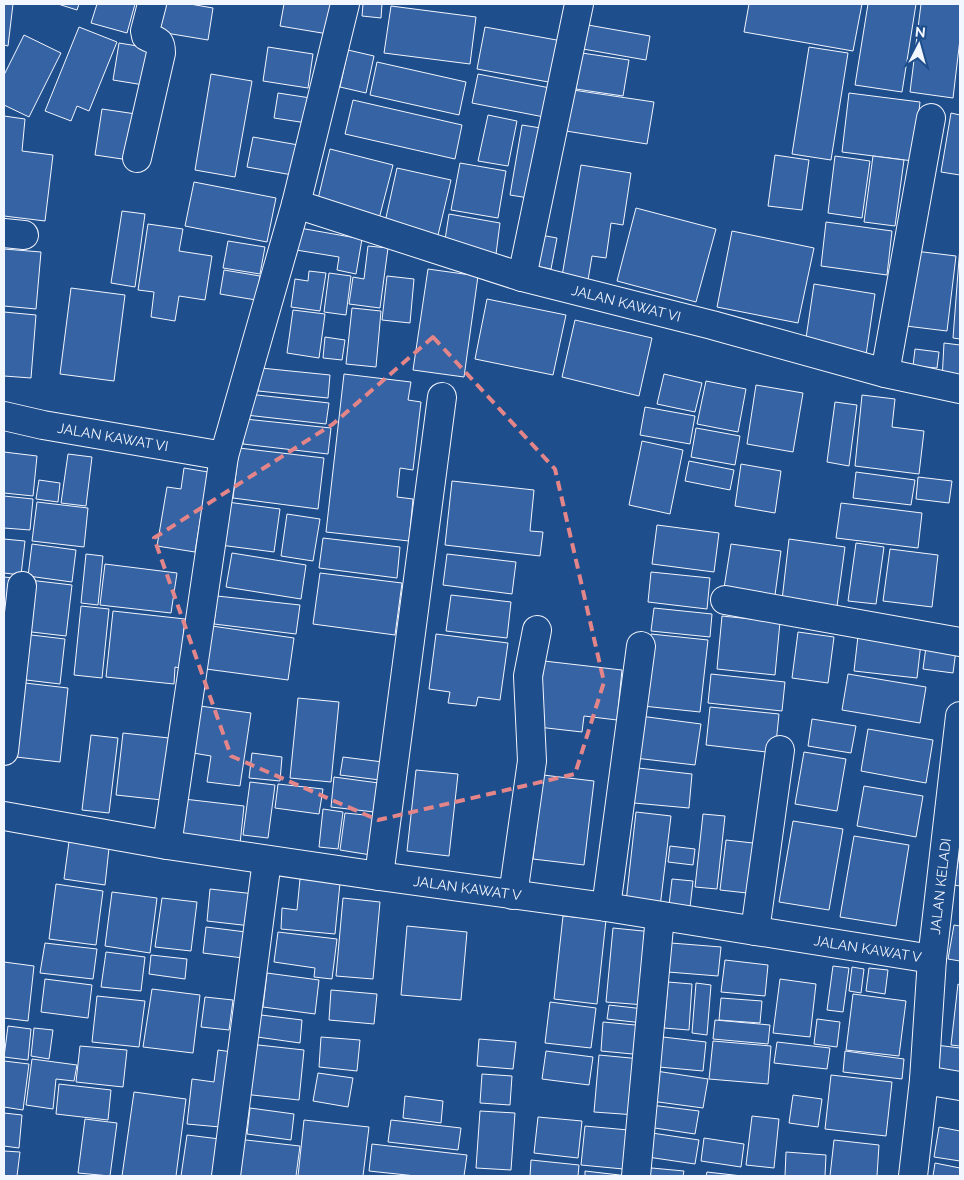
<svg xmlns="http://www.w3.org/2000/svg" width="964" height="1180" font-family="Raleway,sans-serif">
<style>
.building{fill:#3563a3;stroke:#f2f6ff}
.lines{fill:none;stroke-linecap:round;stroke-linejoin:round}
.street-casing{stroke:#f2f6ff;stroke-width:30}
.street{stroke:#1f4e8c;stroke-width:28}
.marked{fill:none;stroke:#e38589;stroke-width:4;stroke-dasharray:10 6;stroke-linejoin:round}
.labels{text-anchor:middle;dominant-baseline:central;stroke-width:4;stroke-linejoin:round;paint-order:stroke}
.street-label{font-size:14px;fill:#f2f6ff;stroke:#1f4e8c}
</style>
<rect width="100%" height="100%" fill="#1f4e8c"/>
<!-- building -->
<g class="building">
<polygon points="4,4 13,4 8,46 4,45"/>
<polygon points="58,4 79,4 77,10"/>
<polygon points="97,4 135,4 127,33 91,23"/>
<polygon points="159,4 190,4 213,8 208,40 154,31"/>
<polygon points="284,4 339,4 334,35 280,26"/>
<polygon points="363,4 382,4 381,18 362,16"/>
<polygon points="749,4 862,4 853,51 744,32"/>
<polygon points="868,4 916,4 902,92 855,85"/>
<polygon points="921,4 960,4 960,39 953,98 910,92"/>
<polygon points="391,6 476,17 470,64 384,53"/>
<polygon points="588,25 650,36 646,60 583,49"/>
<polygon points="79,27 117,42 89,111 77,106 71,121 45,111"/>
<polygon points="485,27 562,41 554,83 477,69"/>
<polygon points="24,35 61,53 29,117 4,105 4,75"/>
<polygon points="119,43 156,49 150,86 113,80"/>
<polygon points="268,47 313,54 308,88 263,81"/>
<polygon points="809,47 848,53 831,160 792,154"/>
<polygon points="348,50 374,56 366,93 340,87"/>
<polygon points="582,53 629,60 623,96 576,89"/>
<polygon points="377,62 466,82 459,115 370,95"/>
<polygon points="211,74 252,81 235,177 195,170"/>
<polygon points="478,74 550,88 544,117 472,103"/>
<polygon points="573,90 654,102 647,144 566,131"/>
<polygon points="278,93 317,99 313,124 274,118"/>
<polygon points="849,93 920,102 913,161 842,152"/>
<polygon points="353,100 462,125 455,159 345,134"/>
<polygon points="102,109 136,114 129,160 95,155"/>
<polygon points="951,113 960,115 960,175 941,172"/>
<polygon points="488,115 517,121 508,166 478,161"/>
<polygon points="4,116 25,119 22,151 53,155 45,221 4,216"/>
<polygon points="522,125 547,129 535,199 510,195"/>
<polygon points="253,137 304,146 298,176 247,167"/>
<polygon points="330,149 393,165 379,219 317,203"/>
<polygon points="775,155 809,160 802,210 768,206"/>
<polygon points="835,156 870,161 862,218 828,213"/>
<polygon points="873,156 904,160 895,226 864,222"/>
<polygon points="460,163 506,171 498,218 451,210"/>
<polygon points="581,165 631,173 623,225 611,223 606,258 592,256 588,280 562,276"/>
<polygon points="397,168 451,180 438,235 385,222"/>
<polygon points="194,182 276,198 267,242 185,226"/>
<polygon points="636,208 716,229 696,302 617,281"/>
<polygon points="122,211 145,214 135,287 111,283"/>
<polygon points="449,214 500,223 496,254 444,246"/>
<polygon points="826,222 892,231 887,275 821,266"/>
<polygon points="148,224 183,229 179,251 212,256 205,300 179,296 175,321 151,317 154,292 138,290"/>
<polygon points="294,227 362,239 356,274 337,270 339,257 290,249"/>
<polygon points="732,231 814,248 798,323 717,307"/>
<polygon points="535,234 557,238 551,269 530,265"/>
<polygon points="228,241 265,247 260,274 223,268"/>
<polygon points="368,246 388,248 380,308 349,304 353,277 364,279"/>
<polygon points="960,246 960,339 953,338"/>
<polygon points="4,249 41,252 36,309 4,306"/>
<polygon points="915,251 956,256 947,331 906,326"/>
<polygon points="428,269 478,276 464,377 413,370"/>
<polygon points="224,270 260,276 256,300 220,294"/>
<polygon points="309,271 326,273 320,311 291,307 295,279 308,281"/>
<polygon points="329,273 351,276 346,315 324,312"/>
<polygon points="387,276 414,279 410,323 382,320"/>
<polygon points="814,284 875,294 866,355 805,345"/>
<polygon points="71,288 125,295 114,381 60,374"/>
<polygon points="487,299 566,315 553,375 475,359"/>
<polygon points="352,308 381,311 376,367 346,364"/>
<polygon points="293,310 325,314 319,358 287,353"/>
<polygon points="4,312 36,315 31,378 4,376"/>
<polygon points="575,320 652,338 639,396 562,377"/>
<polygon points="325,337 345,340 342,360 323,358"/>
<polygon points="944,343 960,345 960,382 942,380"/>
<polygon points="915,349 939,352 937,368 913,366"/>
<polygon points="261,368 330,375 328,398 258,391"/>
<polygon points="344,374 411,382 408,400 421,402 413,470 400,468 397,497 413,499 409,541 326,532"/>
<polygon points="664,374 702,383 695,412 657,404"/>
<polygon points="706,381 746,389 738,432 697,424"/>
<polygon points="756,385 803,393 793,452 747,444"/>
<polygon points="248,394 329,403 326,424 246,415"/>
<polygon points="862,395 895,399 892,427 924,431 919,474 855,466"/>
<polygon points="835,402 857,405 849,466 827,462"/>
<polygon points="645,407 695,416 690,444 640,435"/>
<polygon points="245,419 331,428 328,454 243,444"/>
<polygon points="696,428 740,436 735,465 691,457"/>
<polygon points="642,441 683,450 670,514 629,505"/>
<polygon points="239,448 324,458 318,509 233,498"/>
<polygon points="4,452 37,456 33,496 4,493"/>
<polygon points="68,454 92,457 86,506 61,503"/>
<polygon points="689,461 734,470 730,490 685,481"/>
<polygon points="741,464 781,471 775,513 735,506"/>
<polygon points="184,468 208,472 195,552 157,546 167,487 181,489"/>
<polygon points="856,472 915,480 911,505 853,498"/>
<polygon points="918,477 952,481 949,503 916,499"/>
<polygon points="39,480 60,483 58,502 36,499"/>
<polygon points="452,481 534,490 530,531 543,532 540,556 445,545"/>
<polygon points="4,496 33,499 30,530 4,528"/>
<polygon points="37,502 88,508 84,547 32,541"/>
<polygon points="227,502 280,509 274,552 220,545"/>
<polygon points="841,503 922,513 918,548 836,538"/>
<polygon points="287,514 320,519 313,561 281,556"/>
<polygon points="657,525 719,533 714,572 652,564"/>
<polygon points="323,538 400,547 397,578 319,568"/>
<polygon points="4,539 25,541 21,575 4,573"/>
<polygon points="789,539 845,547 837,606 782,600"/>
<polygon points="856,543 884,547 876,604 848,601"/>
<polygon points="32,544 76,550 72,582 28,576"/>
<polygon points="731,544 781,551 775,595 724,588"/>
<polygon points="890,549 938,555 932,607 883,601"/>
<polygon points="232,553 306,565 301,599 226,587"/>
<polygon points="86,554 103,556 98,605 81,603"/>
<polygon points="447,554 516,562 512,594 443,585"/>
<polygon points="105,564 177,573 171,613 100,605"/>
<polygon points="651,572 710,578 707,609 648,602"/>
<polygon points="320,573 402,583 395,635 313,624"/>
<polygon points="4,577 14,578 11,606 4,605"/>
<polygon points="29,580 72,585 66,636 23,631"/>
<polygon points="451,595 511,602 507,638 446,631"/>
<polygon points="217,596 300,605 296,634 214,624"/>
<polygon points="81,606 109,609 102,678 74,675"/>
<polygon points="654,608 712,614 710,637 651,631"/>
<polygon points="113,611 185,619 180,668 175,667 174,684 106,677"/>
<polygon points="722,616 780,622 775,675 717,669"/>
<polygon points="212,626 294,638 288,680 206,669"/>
<polygon points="798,632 834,637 828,683 792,678"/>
<polygon points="23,634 65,639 60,684 18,679"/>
<polygon points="436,634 508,643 500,700 478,697 476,706 448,703 450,692 429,689"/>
<polygon points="651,634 708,640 700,712 643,706"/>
<polygon points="858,636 921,643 917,678 854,671"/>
<polygon points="926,647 956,650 953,673 923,669"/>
<polygon points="544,661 622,670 617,720 584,716 582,732 538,727"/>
<polygon points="711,674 785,682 782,711 708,703"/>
<polygon points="848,674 926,687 920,723 842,710"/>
<polygon points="25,683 68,688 60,762 16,757"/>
<polygon points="298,698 339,702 331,782 290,778"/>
<polygon points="200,706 251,713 240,786 207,782 211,756 193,753"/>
<polygon points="710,707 779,714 775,753 706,745"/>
<polygon points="640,716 701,724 695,765 635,758"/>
<polygon points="812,719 856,726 851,753 808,746"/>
<polygon points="868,729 933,740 926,783 861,771"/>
<polygon points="123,733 169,738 162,800 116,795"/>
<polygon points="91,735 118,738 109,813 82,810"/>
<polygon points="804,752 846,759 837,811 795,804"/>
<polygon points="252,753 282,757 280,781 249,778"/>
<polygon points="343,757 391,763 388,781 340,775"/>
<polygon points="638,768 692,774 689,808 634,803"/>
<polygon points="416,770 458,774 449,856 407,851"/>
<polygon points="543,775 594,781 584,865 533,859"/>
<polygon points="334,777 386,784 383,813 331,807"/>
<polygon points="250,782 275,785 268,838 243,835"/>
<polygon points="278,784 323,789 319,814 275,808"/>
<polygon points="864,786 923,796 916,837 857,826"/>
<polygon points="184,799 244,806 240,844 180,837"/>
<polygon points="323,809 343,812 338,849 319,847"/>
<polygon points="636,812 671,816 660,907 626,902"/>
<polygon points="345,813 375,816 371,855 340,850"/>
<polygon points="703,814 725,816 717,889 695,887"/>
<polygon points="793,821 843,829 829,910 779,902"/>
<polygon points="70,834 110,839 105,885 64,879"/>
<polygon points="854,836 909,845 896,926 840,917"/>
<polygon points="726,840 762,844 756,894 720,890"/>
<polygon points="670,846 695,849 693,865 668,862"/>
<polygon points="959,856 960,856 960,886 954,885"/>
<polygon points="300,879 340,883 335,934 281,929 282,908 297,910"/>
<polygon points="672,879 693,881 689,916 668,914"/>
<polygon points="56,884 103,891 96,945 49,939"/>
<polygon points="210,889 255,894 251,926 207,921"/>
<polygon points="112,892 157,898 150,953 105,946"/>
<polygon points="162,898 197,902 191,951 155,947"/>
<polygon points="343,898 380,902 373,979 336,976"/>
<polygon points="563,916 606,920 597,1004 554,999"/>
<polygon points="954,925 960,926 960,961 948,959"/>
<polygon points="407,926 467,932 461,1000 401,995"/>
<polygon points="206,927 246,932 243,958 203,953"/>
<polygon points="613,928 653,932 645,1005 606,1002"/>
<polygon points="278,932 337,939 332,979 314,977 315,968 274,962"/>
<polygon points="45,943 97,949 93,979 40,973"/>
<polygon points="671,943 721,947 718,976 668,972"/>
<polygon points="106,952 145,957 141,991 101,987"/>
<polygon points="151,955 187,959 185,979 149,974"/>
<polygon points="725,960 768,965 765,996 721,992"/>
<polygon points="4,962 34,966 28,1021 4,1018"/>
<polygon points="833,966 849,968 843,1012 827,1010"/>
<polygon points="852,967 864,969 861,993 849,991"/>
<polygon points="869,968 888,970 885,994 866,991"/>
<polygon points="267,973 319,980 315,1014 263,1007"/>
<polygon points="45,979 92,985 88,1018 41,1012"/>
<polygon points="780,979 816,984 810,1037 773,1033"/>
<polygon points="668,982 692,984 689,1030 664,1028"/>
<polygon points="696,983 711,985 707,1035 692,1033"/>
<polygon points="958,984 960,985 960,1046 951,1045"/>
<polygon points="152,989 200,995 193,1053 143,1047"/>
<polygon points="331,990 377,994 374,1024 329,1020"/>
<polygon points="853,994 906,1001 899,1056 846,1050"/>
<polygon points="97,996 145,1001 139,1047 92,1042"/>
<polygon points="205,997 233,1000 229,1030 201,1027"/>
<polygon points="721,998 762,1001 760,1023 719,1020"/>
<polygon points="550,1002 596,1008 591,1048 545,1043"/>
<polygon points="609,1005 644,1009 643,1023 607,1019"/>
<polygon points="253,1014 302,1020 300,1043 250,1036"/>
<polygon points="817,1019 840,1022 837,1047 814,1044"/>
<polygon points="715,1020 770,1025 768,1044 713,1039"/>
<polygon points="603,1022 646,1026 643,1055 601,1051"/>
<polygon points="8,1026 31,1029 28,1060 4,1057"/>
<polygon points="34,1028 53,1030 49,1059 31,1056"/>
<polygon points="321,1037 360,1040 357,1071 319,1067"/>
<polygon points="663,1037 706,1042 703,1071 659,1067"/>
<polygon points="479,1039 516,1042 513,1069 477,1066"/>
<polygon points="713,1041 771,1046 768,1084 709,1079"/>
<polygon points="777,1042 830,1048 827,1069 774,1063"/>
<polygon points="249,1044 304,1050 299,1100 243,1094"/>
<polygon points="936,1045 960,1048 960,1081 932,1078"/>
<polygon points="80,1046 127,1050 123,1087 76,1082"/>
<polygon points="218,1050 239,1053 231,1128 187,1124 192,1079 214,1082"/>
<polygon points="546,1051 593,1057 589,1085 542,1079"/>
<polygon points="845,1051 904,1059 902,1079 843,1072"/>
<polygon points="599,1055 641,1059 636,1115 594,1112"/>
<polygon points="32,1059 77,1065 74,1081 56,1079 53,1109 26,1105"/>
<polygon points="4,1061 29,1064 23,1110 4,1107"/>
<polygon points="656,1071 708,1079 703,1108 651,1101"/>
<polygon points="318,1073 353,1078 348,1107 313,1101"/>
<polygon points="482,1074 512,1076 510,1105 480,1103"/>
<polygon points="831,1075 892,1082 886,1136 825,1129"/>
<polygon points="59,1084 111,1090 108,1120 56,1114"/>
<polygon points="134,1092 186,1099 176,1176 122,1176"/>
<polygon points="793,1095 822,1099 818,1127 789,1123"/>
<polygon points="405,1096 443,1101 441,1123 403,1118"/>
<polygon points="651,1105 699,1111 695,1134 648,1127"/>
<polygon points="250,1108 294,1114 291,1140 247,1134"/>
<polygon points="480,1111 515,1113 511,1170 476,1168"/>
<polygon points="4,1113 22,1115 19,1148 4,1146"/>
<polygon points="752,1116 779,1119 774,1168 746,1165"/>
<polygon points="538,1117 582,1121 578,1158 534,1153"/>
<polygon points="85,1119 117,1123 110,1176 78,1173"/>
<polygon points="304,1120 369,1127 363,1176 298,1176"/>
<polygon points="391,1120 461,1128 458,1150 388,1142"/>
<polygon points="585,1126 639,1131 634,1170 581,1165"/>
<polygon points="939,1127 960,1131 960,1161 934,1157"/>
<polygon points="645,1132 699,1140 695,1164 641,1156"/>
<polygon points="187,1135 228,1140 223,1176 181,1176"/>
<polygon points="704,1138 744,1144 741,1167 701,1161"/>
<polygon points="237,1139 300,1146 296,1176 233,1176"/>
<polygon points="834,1140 879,1145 877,1176 830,1176"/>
<polygon points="372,1144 467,1155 464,1176 416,1176 369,1171"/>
<polygon points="4,1151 20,1152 17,1176 4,1176"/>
<polygon points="786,1152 826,1155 825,1176 785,1176"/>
<polygon points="531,1160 579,1165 578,1176 530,1176"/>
<polygon points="935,1163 960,1168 960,1176 933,1176"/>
<polygon points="641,1167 684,1171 683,1176 641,1176"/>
<polygon points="585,1171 628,1176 585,1176"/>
<polygon points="707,1172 742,1176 706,1176"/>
</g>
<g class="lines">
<defs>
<g id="street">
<path d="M137 158 161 53C161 39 157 42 146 36L145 31 152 4"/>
<path id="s1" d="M296 204 522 277 712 325 885 373 960 389"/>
<polyline points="4,233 24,235"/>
<polyline points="522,277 579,4"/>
<polyline points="885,373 931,118"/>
<path id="s2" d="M4 416 43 425 224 456"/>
<polyline points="725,600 960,642"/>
<polyline points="4,751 22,586"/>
<path id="s3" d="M4 816 167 845 379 876 606 907 932 959"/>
<polyline points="167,845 224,456 296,204 345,4"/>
<polyline points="379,876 442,397"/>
<polyline points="513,895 532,761 528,676 537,630"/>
<polyline points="606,907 641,646"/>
<polyline points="755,931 780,750"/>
<polyline points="924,1080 960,1086"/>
<polyline points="226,1176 267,860"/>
<polyline points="636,1176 660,916"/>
<path id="s4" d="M913 1176 924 1080 932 959 960 716"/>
</g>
</defs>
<!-- street casing -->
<use href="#street" class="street-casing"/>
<!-- street -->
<use href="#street" class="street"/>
</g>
<!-- marked area -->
<path class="marked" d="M433 337 555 469 604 682 575 774 378 820 231 756 154 538 333 424Z"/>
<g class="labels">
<!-- street labels -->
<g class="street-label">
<text stroke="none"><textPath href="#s1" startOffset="345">JALAN KAWAT VI</textPath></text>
<text stroke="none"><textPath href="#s2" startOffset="111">JALAN KAWAT VI</textPath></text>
<text stroke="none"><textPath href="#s4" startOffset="291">JALAN KELADI</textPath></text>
<text stroke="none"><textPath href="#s3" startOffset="469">JALAN KAWAT V</textPath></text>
<text stroke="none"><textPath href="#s3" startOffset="874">JALAN KAWAT V</textPath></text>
</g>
</g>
<!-- border -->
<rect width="964" height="1180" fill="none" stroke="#f2f6ff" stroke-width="10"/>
<!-- north arrow -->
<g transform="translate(919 45) rotate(6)" stroke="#1f4e8c" stroke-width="4" paint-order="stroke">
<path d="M0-4L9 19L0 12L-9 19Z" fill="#f2f6ff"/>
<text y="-8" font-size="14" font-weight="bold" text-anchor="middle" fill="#f2f6ff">N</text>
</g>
</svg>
